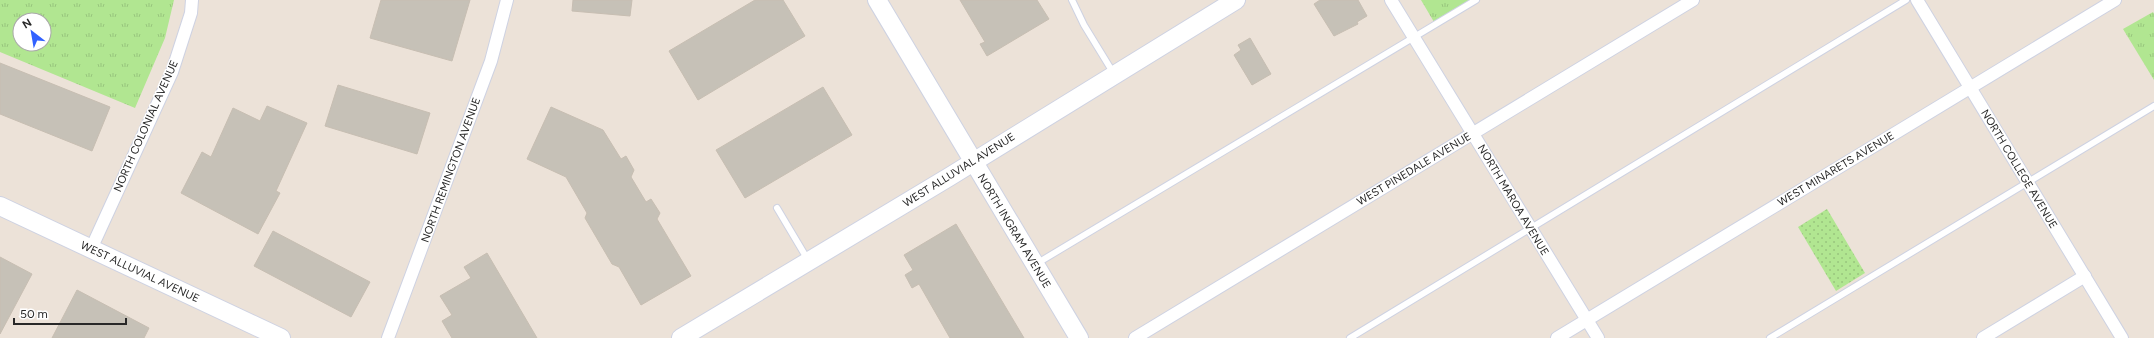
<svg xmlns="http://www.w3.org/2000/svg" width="2154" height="338" font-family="Figtree,sans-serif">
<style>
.grass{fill:url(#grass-tufts);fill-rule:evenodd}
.park{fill:url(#park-dots)}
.building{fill:#c6c1b7;stroke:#c7beb2}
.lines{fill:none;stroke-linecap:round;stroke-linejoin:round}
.lane-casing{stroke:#ced2e2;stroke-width:8}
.street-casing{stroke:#ced2e2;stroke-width:14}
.secondary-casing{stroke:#ced2e2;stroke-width:20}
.lane{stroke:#fff;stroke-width:6}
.street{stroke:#fff;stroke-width:12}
.secondary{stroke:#fff;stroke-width:18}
.labels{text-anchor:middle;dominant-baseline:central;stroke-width:3;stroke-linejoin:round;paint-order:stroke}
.street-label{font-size:11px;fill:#282828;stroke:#fff}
</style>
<defs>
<pattern id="grass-tufts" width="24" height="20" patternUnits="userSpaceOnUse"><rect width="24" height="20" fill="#b1e691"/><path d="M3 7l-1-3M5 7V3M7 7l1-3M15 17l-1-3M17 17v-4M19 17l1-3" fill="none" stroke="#98c57d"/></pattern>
<pattern id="park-dots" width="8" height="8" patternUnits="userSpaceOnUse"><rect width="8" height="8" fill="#b1e691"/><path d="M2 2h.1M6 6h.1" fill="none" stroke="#98c57d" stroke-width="1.8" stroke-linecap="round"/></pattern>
</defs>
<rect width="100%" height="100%" fill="#ece2d8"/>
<!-- grass -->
<g class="grass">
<path d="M0 0H174L165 38 135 108 0 52ZM20 20H44V44H20Z"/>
<polygon points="1421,0 1470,0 1434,22"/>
<polygon points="2153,12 2154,14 2154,80 2123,29"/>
</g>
<!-- park -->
<polygon class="park" points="1827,209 1865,273 1836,291 1798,227"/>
<!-- building -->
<g class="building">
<polygon points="381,0 470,0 452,61 370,38"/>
<polygon points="573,0 632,0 630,16 572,11"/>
<polygon points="755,0 783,0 805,36 698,100 669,51"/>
<polygon points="960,0 1037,0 1049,19 987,56 980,44 985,42"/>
<polygon points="1320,0 1358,0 1367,16 1357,22 1358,24 1334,36 1314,4"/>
<polygon points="1250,38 1271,74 1252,85 1234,55 1241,50 1238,45"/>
<polygon points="0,63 110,107 92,151 0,114"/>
<polygon points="338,85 430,113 417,154 325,126"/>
<polygon points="823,87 852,135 745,198 716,150"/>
<polygon points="267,106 307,123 276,191 280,193 258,234 181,193 202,152 211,157 233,108 260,121"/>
<polygon points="551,107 603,130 621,159 626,156 634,170 631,177 646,202 651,199 660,213 657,219 691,276 641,305 619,267 612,264 585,218 587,213 566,177 527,159"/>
<polygon points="956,224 1024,338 950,338 919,284 912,288 905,275 913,270 904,255"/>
<polygon points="273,231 370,282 351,317 254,266"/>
<polygon points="487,253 537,338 452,338 442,321 452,315 440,296 471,278 464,267"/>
<polygon points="0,257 32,274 0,334"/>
<polygon points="77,290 149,328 144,338 52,338"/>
</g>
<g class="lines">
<defs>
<g id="lane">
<polyline points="1072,0 1084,25 1114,74"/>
<polyline points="777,208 808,260"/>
<polyline points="1036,264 1476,0"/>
<polyline points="1350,338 1906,0"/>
<polyline points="1770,338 2154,106"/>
</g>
<g id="street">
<polyline points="1391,0 1598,338"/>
<polyline points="1917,0 2122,338"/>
<polyline points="91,249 172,72 191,13 192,0"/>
<polyline points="388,338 491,61 507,0"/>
<polyline points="1135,338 1693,0"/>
<polyline points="1557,338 2115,0"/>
<polyline points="1983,338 2085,276"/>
</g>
<g id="secondary">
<polyline points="877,0 1079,338"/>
<polyline points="0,206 281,338"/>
<polyline points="681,338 949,177 1236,0"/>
</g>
</defs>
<!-- lane casing -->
<use href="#lane" class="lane-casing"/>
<!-- street casing -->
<use href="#street" class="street-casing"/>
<!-- secondary casing -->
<use href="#secondary" class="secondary-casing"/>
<!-- lane -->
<use href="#lane" class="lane"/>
<!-- street -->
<use href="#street" class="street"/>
<!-- secondary -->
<use href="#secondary" class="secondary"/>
</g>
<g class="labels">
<!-- street labels -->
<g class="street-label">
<text transform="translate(146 126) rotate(-66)">NORTH COLONIAL AVENUE</text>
<text transform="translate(1414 169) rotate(-31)">WEST PINEDALE AVENUE</text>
<text transform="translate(1836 169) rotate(-31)">WEST MINARETS AVENUE</text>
<text transform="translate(2019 169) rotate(59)">NORTH COLLEGE AVENUE</text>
<text transform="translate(451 170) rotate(-70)">NORTH REMINGTON AVENUE</text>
<text transform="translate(959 170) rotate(-32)">WEST ALLUVIAL AVENUE</text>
<text transform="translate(1513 200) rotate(59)">NORTH MAROA AVENUE</text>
<text transform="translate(1014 231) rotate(59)">NORTH INGRAM AVENUE</text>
<text transform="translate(140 272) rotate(25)">WEST ALLUVIAL AVENUE</text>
</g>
</g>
<!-- north arrow -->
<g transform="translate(32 32) rotate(329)"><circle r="19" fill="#ffffff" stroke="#a9a9a9"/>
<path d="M0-3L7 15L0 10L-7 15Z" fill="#3261ff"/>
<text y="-6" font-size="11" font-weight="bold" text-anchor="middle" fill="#282828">N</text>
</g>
<!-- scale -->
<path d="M14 318v6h112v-6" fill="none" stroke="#282828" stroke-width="2"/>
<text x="20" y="318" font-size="12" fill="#282828" stroke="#ffffff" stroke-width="3" paint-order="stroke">50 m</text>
</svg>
